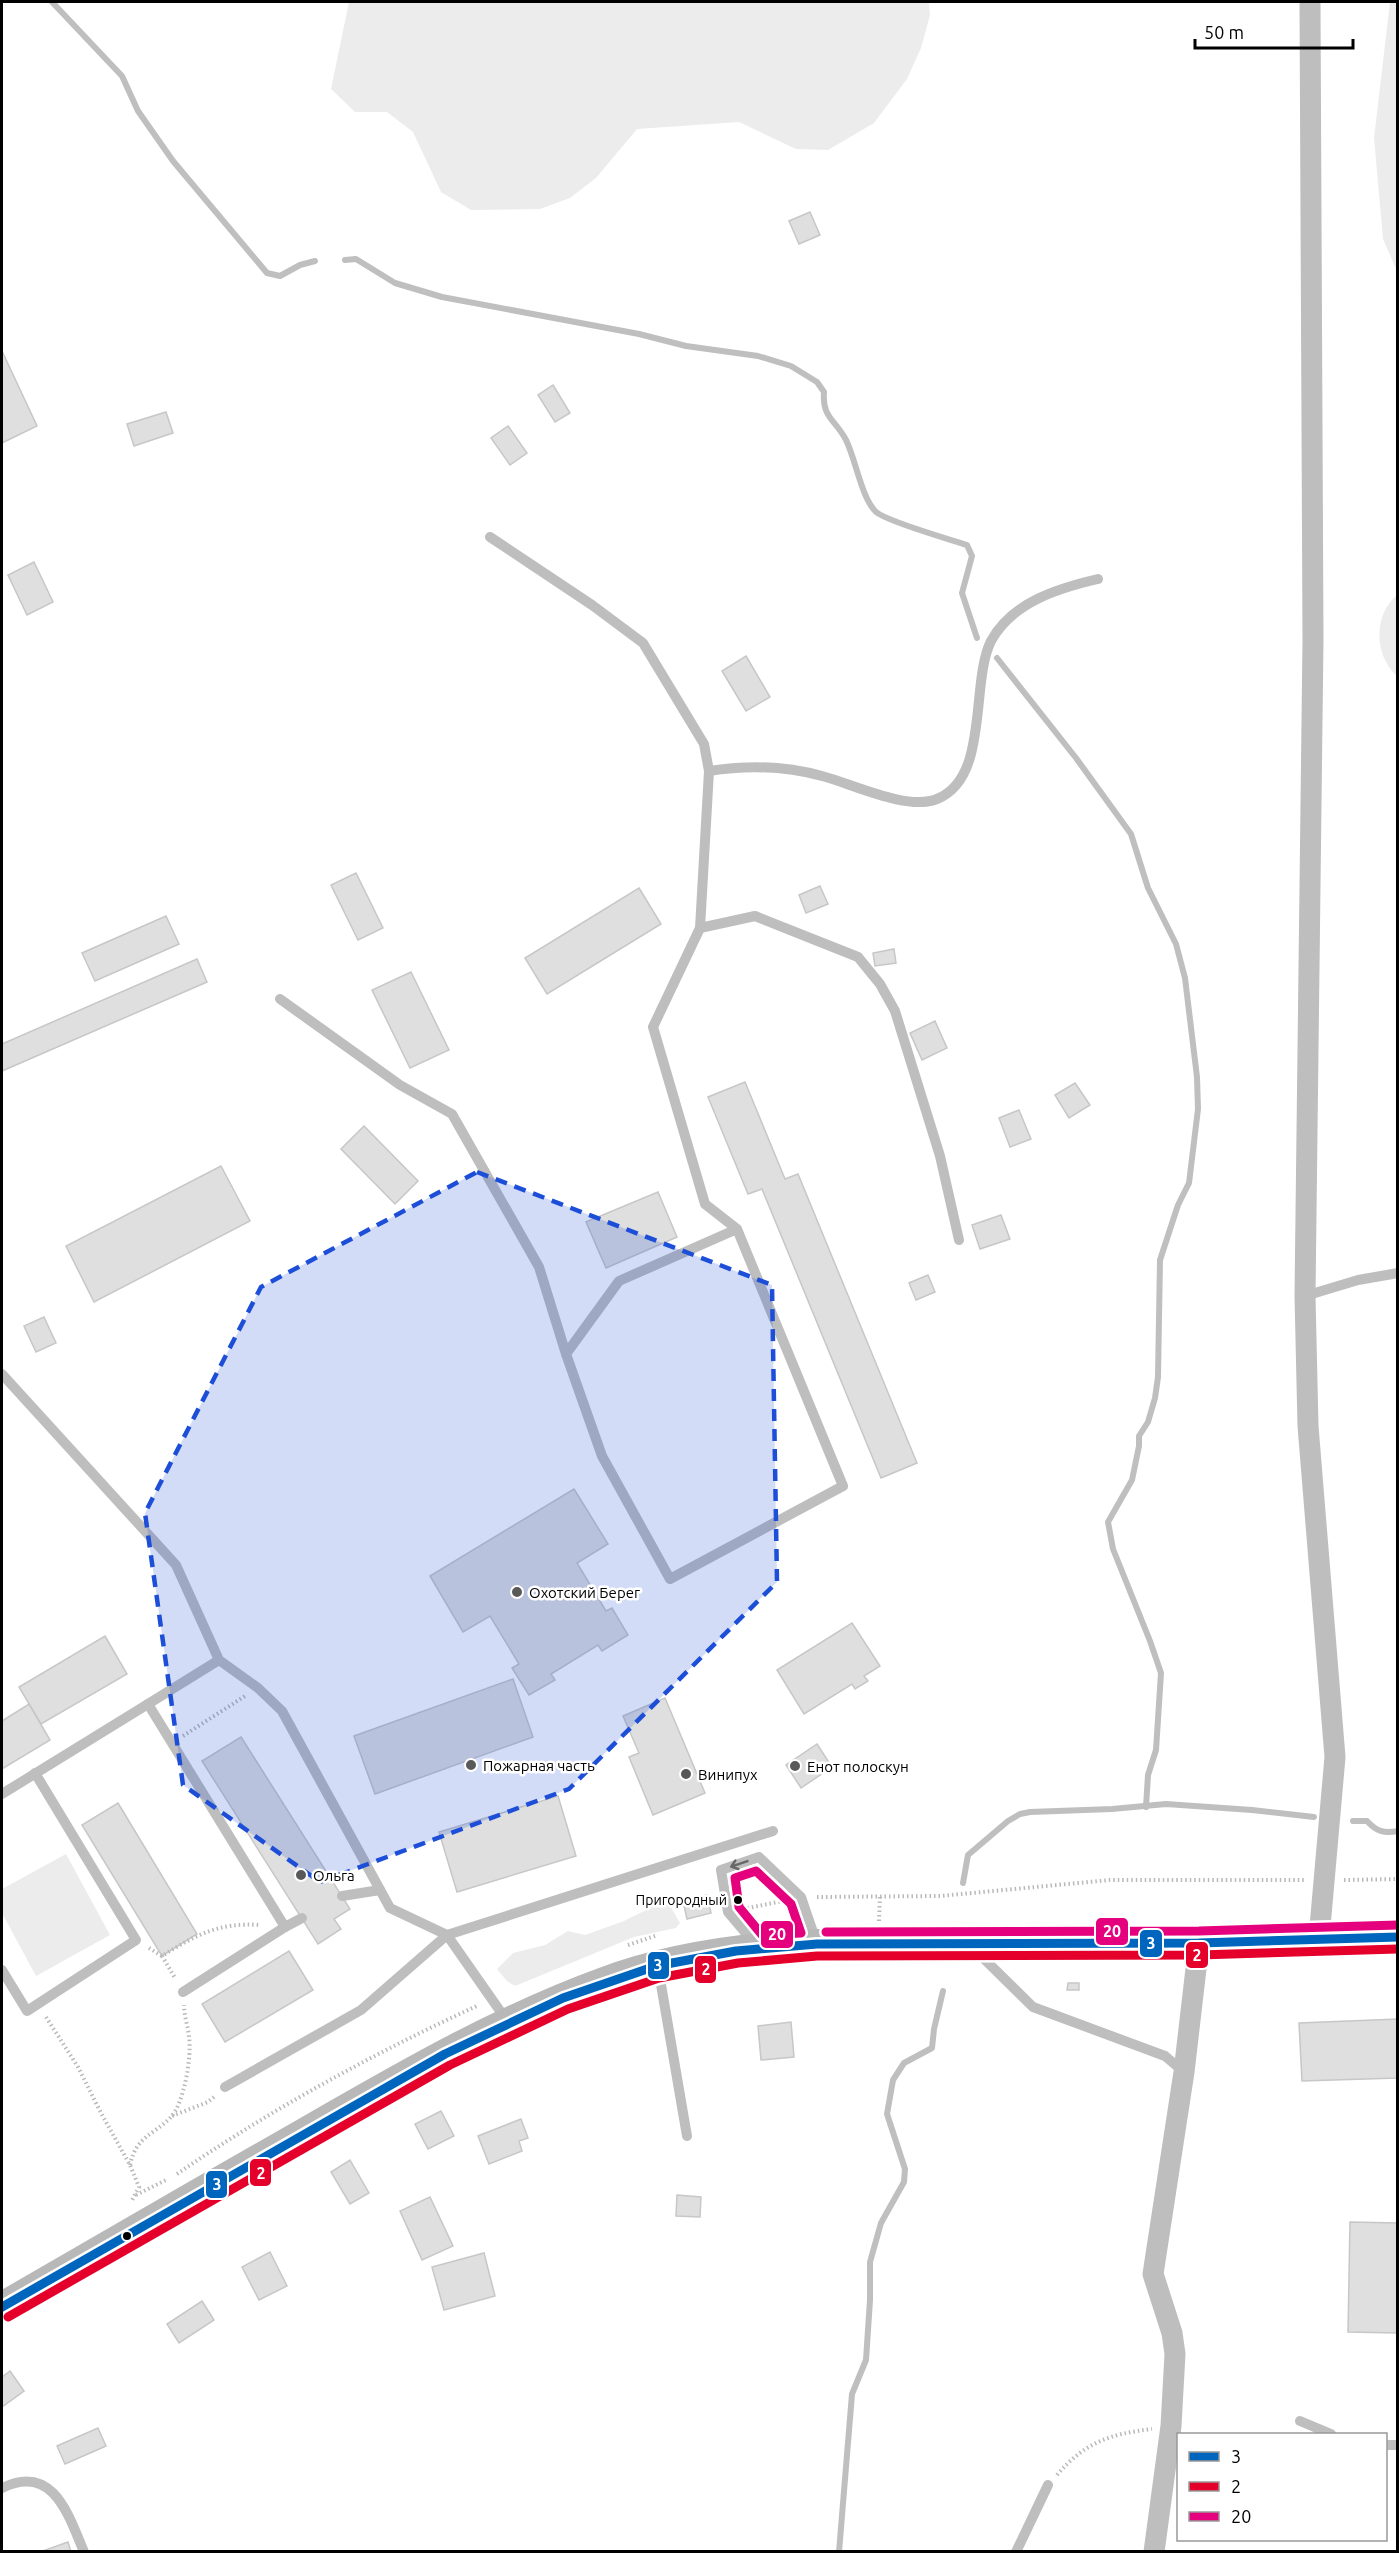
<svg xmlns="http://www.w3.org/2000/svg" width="1399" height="2553" font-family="Ubuntu,sans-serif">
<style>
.green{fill:#ececec}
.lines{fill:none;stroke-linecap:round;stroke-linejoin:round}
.stream{stroke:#bfbfbf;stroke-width:6}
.building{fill:#dfdfdf;stroke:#c7c7c7;stroke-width:1.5}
.path{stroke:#b9b9b9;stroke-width:4;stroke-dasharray:1.5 3;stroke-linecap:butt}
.service{stroke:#bebebe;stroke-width:10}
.minor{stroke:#bebebe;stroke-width:21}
.secondary{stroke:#b8b8b8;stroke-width:30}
.bus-1-casing{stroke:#fff;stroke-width:14}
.bus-2-casing{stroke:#fff;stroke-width:14}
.bus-3-casing{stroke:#fff;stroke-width:14}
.bus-1{stroke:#0065bd;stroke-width:9}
.bus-2{stroke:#e4002b;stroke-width:9}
.bus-3{stroke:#e5007d;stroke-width:9}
.oneway{stroke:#686868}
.marked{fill:#1d4ed8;fill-opacity:0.2;stroke:#1d4ed8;stroke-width:4.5;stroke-dasharray:12 8;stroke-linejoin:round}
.poi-dot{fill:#595959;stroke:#fff;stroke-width:2}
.bus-dot{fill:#000;stroke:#fff;stroke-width:2}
.labels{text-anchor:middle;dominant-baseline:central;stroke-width:5;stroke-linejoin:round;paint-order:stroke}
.bus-label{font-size:14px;fill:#000;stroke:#fff;text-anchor:end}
.poi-label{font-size:15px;fill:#000;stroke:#fff;text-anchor:start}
.line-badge{stroke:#fff;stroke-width:2}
.badge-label{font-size:16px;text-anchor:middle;font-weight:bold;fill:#fff}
</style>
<rect width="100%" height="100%" fill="#fff"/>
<!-- green -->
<g class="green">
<polygon points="349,2 929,2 930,15 921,48 907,79 874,123 828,150 796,149 739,122 637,129 596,178 570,198 540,209 471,210 441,192 413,132 387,112 355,112 331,89"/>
<polygon points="1390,2 1398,2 1397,271 1383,239 1374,138"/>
<path d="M1397 595V676C1374 656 1373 615 1397 595Z"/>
<polygon points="66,1854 110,1935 36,1976 2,1913 2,1889"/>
<polygon points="662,1902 669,1904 680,1923 676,1928 634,1937 515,1986 507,1981 497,1969 513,1953 545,1945 568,1931 585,1935 624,1921"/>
</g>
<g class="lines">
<!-- stream -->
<g class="stream">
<polyline points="52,2 122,76 138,111 173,161 267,273 280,276 300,265 315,261"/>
<path d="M345 260 356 259 395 283 442 297 639 334 686 346 758 356 791 366 817 382 824 392C822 418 835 419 846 440 856 460 861 497 876 512 888 522 949 539 967 545L972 556 962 593 977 638"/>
<polyline points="997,658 1076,758 1131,834 1148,888 1176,944 1185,978 1197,1077 1198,1109 1189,1183 1178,1205 1160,1260 1158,1377 1155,1398 1148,1422 1139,1436 1139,1446 1132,1480 1108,1522 1113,1549 1150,1641 1161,1673 1156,1750 1148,1775 1146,1807"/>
<path d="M1353 1821H1367C1376 1831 1384 1834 1398 1831"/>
<polyline points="963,1883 968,1855 1008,1821 1020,1814 1030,1812 1112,1809 1166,1804 1252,1810 1314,1817"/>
<polyline points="839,2552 852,2394 866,2360 870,2300 870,2262 881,2223 904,2182 905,2169 887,2114 893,2080 904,2063 932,2048 934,2029 943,1991"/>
</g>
</g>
<!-- building -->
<g class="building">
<polygon points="810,212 820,235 799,244 789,221"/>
<polygon points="2,351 37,426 2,443"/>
<polygon points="553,385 570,413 555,422 538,395"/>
<polygon points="166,412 173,433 134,446 127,424"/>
<polygon points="508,426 527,453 510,465 491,438"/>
<polygon points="34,562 53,602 27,615 8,575"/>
<polygon points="746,656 770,697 746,711 722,671"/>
<polygon points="356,873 383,928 358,940 331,885"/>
<polygon points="820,886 828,904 806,913 799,895"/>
<polygon points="639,888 661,924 547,994 525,958"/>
<polygon points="166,916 179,944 95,981 82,953"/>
<polygon points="894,949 896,963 875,966 873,953"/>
<polygon points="197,959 207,982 2,1071 2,1044"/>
<polygon points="411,972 449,1050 410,1068 372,990"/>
<polygon points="935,1021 947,1048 922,1060 910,1033"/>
<polygon points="745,1082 785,1179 798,1174 917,1463 881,1478 762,1189 748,1194 708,1097"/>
<polygon points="1075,1083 1090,1105 1069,1118 1055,1095"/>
<polygon points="1019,1110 1031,1139 1010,1147 999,1118"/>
<polygon points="364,1126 418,1181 395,1204 341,1149"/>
<polygon points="221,1166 250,1221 94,1302 66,1246"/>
<polygon points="658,1192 677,1237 606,1268 586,1222"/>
<polygon points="1001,1215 1010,1239 980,1249 972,1225"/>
<polygon points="928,1275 935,1292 916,1300 909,1283"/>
<polygon points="44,1317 56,1343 36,1352 24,1326"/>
<polygon points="574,1489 608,1544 577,1563 606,1611 612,1608 628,1635 602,1651 598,1645 551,1674 555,1680 529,1695 512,1668 519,1664 490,1616 463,1632 430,1576"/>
<polygon points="852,1623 880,1666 864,1676 868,1681 855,1689 852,1684 804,1714 777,1670"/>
<polygon points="105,1636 127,1674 41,1724 19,1687"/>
<polygon points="513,1679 533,1737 375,1794 354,1736"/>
<polygon points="665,1698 705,1793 653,1815 629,1757 639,1753 623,1716"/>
<polygon points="29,1704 50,1740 2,1769 2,1721"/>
<polygon points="241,1737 350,1909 334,1919 341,1929 318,1944 202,1761"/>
<polygon points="817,1744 832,1767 801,1788 786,1765"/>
<polygon points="558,1796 576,1856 457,1892 439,1832"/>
<polygon points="118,1803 197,1934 162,1956 82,1825"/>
<polygon points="707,1895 711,1913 687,1919 683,1901"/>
<polygon points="289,1951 313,1990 225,2042 202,2004"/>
<polygon points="1068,1983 1079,1983 1079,1990 1067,1990"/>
<polygon points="1398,2019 1398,2078 1302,2081 1299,2023"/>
<polygon points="791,2022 794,2057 761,2060 758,2026"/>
<polygon points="441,2111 454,2136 428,2149 415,2124"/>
<polygon points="521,2119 528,2138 519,2141 522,2151 489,2164 478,2136"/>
<polygon points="350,2160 369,2193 350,2204 331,2172"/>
<polygon points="677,2195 701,2197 700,2217 676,2216"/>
<polygon points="430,2197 453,2246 422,2260 400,2211"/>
<polygon points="1350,2222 1398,2223 1398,2333 1348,2332"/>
<polygon points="270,2252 287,2286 259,2300 242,2267"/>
<polygon points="484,2253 495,2296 444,2310 432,2267"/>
<polygon points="202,2301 214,2320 179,2343 167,2324"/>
<polygon points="10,2371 24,2391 2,2407 2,2377"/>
<polygon points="98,2428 106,2446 65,2464 57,2446"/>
<polygon points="68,2542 71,2552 40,2552"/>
</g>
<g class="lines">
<!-- path -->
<g class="path">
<polyline points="183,1736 245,1696"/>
<polyline points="1344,1880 1398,1879"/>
<polyline points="817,1897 940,1896 1110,1880 1304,1880"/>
<polyline points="743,1909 783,1901"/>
<polyline points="879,1921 880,1896"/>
<polyline points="628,1945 658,1935"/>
<path d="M149 1948 162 1956C196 1935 219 1922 260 1925"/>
<polyline points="162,1956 175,1978"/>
<polyline points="46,2017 78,2067 101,2113 130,2165 139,2187 131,2202"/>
<polyline points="172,2116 208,2102 214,2097"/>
<path d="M130 2165C136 2136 154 2135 171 2117 184 2103 192 2056 189 2037 188 2026 184 2016 184 2005"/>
<path d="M177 2174C272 2109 374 2053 479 2005"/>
<polyline points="136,2195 168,2179"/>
<path d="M1057 2475C1085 2442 1110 2434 1152 2429"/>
</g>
<!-- service -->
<g class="service">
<polyline points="490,537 592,605 643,643 704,744 709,771"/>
<polyline points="700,928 755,916 858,957 880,984 895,1011 940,1156 959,1240"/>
<polyline points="280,999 400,1085 452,1114 539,1267 566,1354"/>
<path d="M737 1229 619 1281 566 1354 602 1456 670 1579 843 1486 737 1229 705 1204 653 1027 700 928 709 771C747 765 785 766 822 776 853 784 907 811 937 799 990 778 970 683 991 641 1012 602 1059 588 1098 579"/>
<polyline points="1305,1296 1358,1280 1398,1273"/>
<polyline points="2,1374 176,1565 219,1660 258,1688 282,1711 390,1908 447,1935 507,2021"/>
<polyline points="219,1660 148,1704 285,1927 302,1918"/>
<polyline points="2,1794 148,1704"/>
<polyline points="342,1896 380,1890"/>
<polyline points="755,1944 728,1912 721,1870 759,1857 801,1897 816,1941"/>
<polyline points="975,1950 1033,2007 1165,2056 1184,2072"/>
<polyline points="658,1967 687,2136"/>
<polyline points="2,1970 27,2011 136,1940 35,1773"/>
<polyline points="183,1992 285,1927"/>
<polyline points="225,2087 361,2010 447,1935 773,1831"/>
<polyline points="1300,2421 1331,2434"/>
<polyline points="1386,2445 1398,2445"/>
<path d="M2 2488C53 2463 68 2514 84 2552"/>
<polyline points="1016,2552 1048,2485"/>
</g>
<!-- minor -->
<g class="minor">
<polyline points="1310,2 1313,640 1305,1296 1308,1426 1335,1757 1319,1938"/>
<polyline points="1154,2552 1171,2426 1175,2354 1172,2333 1153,2274 1184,2072 1199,1943"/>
</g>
<!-- secondary -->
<path class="secondary" d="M2 2307C99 2251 195 2195 292 2140 393 2082 494 2022 604 1982 671 1957 746 1947 817 1944L1199 1943 1398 1937"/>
<defs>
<polyline id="bus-1" points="2,2307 445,2054 563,1998 656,1966 736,1951 817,1944 1199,1943 1398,1937"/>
<polyline id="bus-2" points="8,2317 450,2065 568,2009 659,1978 738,1963 817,1956 1199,1955 1398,1949"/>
<g id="bus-3">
<polygon points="756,1871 791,1904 801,1933 762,1935 739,1907 735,1878"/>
<polyline points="826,1932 1199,1931 1398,1925"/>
</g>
</defs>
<!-- bus-1 casing -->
<use href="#bus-1" class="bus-1-casing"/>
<!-- bus-2 casing -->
<use href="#bus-2" class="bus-2-casing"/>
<!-- bus-3 casing -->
<use href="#bus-3" class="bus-3-casing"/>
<!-- bus-1 -->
<use href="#bus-1" class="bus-1"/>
<!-- bus-2 -->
<use href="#bus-2" class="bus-2"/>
<!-- bus-3 -->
<use href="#bus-3" class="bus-3"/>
</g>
<!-- one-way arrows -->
<defs><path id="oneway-shaft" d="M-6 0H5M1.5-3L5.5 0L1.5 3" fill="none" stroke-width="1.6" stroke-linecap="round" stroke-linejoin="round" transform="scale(1.5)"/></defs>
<use class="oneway" href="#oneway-shaft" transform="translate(739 1864) rotate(161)"/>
<!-- marked area -->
<path class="marked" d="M477 1172 772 1285 777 1582 569 1789 320 1882 183 1785 145 1513 261 1287Z"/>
<!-- markers -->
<g class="poi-dot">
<circle cx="517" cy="1592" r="6"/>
<circle cx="471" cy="1765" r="6"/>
<circle cx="795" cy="1766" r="6"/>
<circle cx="686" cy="1774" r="6"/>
<circle cx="301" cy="1875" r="6"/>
</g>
<g class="bus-dot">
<circle cx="738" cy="1900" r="5"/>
<circle cx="127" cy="2236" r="5"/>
</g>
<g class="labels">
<!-- bus labels -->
<g class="bus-label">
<text x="727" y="1900">Пригородный</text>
</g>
<!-- poi labels -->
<g class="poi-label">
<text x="529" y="1592">Охотский Берег</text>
<text x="483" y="1765">Пожарная часть</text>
<text x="807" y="1766">Енот полоскун</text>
<text x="698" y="1774">Винипух</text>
<text x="313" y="1875">Ольга</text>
</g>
</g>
<g class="line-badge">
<rect x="1095" y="1917" width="34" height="29" rx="6" fill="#e5007d"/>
<rect x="760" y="1920" width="34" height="29" rx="6" fill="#e5007d"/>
<rect x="1139" y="1929" width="24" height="29" rx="6" fill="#0065bd"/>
<rect x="1185" y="1941" width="24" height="28" rx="6" fill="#e4002b"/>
<rect x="647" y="1951" width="23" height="29" rx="6" fill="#0065bd"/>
<rect x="694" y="1955" width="23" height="29" rx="6" fill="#e4002b"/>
<rect x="249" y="2158" width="23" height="29" rx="6" fill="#e4002b"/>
<rect x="205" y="2170" width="23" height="29" rx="6" fill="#0065bd"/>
</g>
<g class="badge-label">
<text x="1112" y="1937">20</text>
<text x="777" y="1940">20</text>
<text x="1151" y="1949">3</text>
<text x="1197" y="1961">2</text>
<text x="658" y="1971">3</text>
<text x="706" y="1975">2</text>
<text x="261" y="2179">2</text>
<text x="217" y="2190">3</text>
</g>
<!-- border -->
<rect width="1399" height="2553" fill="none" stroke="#000000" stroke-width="6"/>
<!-- legend -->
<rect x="1177" y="2433" width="210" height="108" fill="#ffffff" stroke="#999999" stroke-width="1.5"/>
<rect x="1189" y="2452" width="30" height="9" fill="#0065bd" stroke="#999999" stroke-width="1.5"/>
<text x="1231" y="2463" font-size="18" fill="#000000">3</text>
<rect x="1189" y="2482" width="30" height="9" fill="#e4002b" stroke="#999999" stroke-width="1.5"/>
<text x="1231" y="2493" font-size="18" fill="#000000">2</text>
<rect x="1189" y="2512" width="30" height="9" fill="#e5007d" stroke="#999999" stroke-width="1.5"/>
<text x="1231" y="2523" font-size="18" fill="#000000">20</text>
<!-- scale -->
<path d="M1195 39v9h158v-9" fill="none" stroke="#000000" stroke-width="3"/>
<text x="1204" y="39" font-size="18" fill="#000000" stroke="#ffffff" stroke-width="4.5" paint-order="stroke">50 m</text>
</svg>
